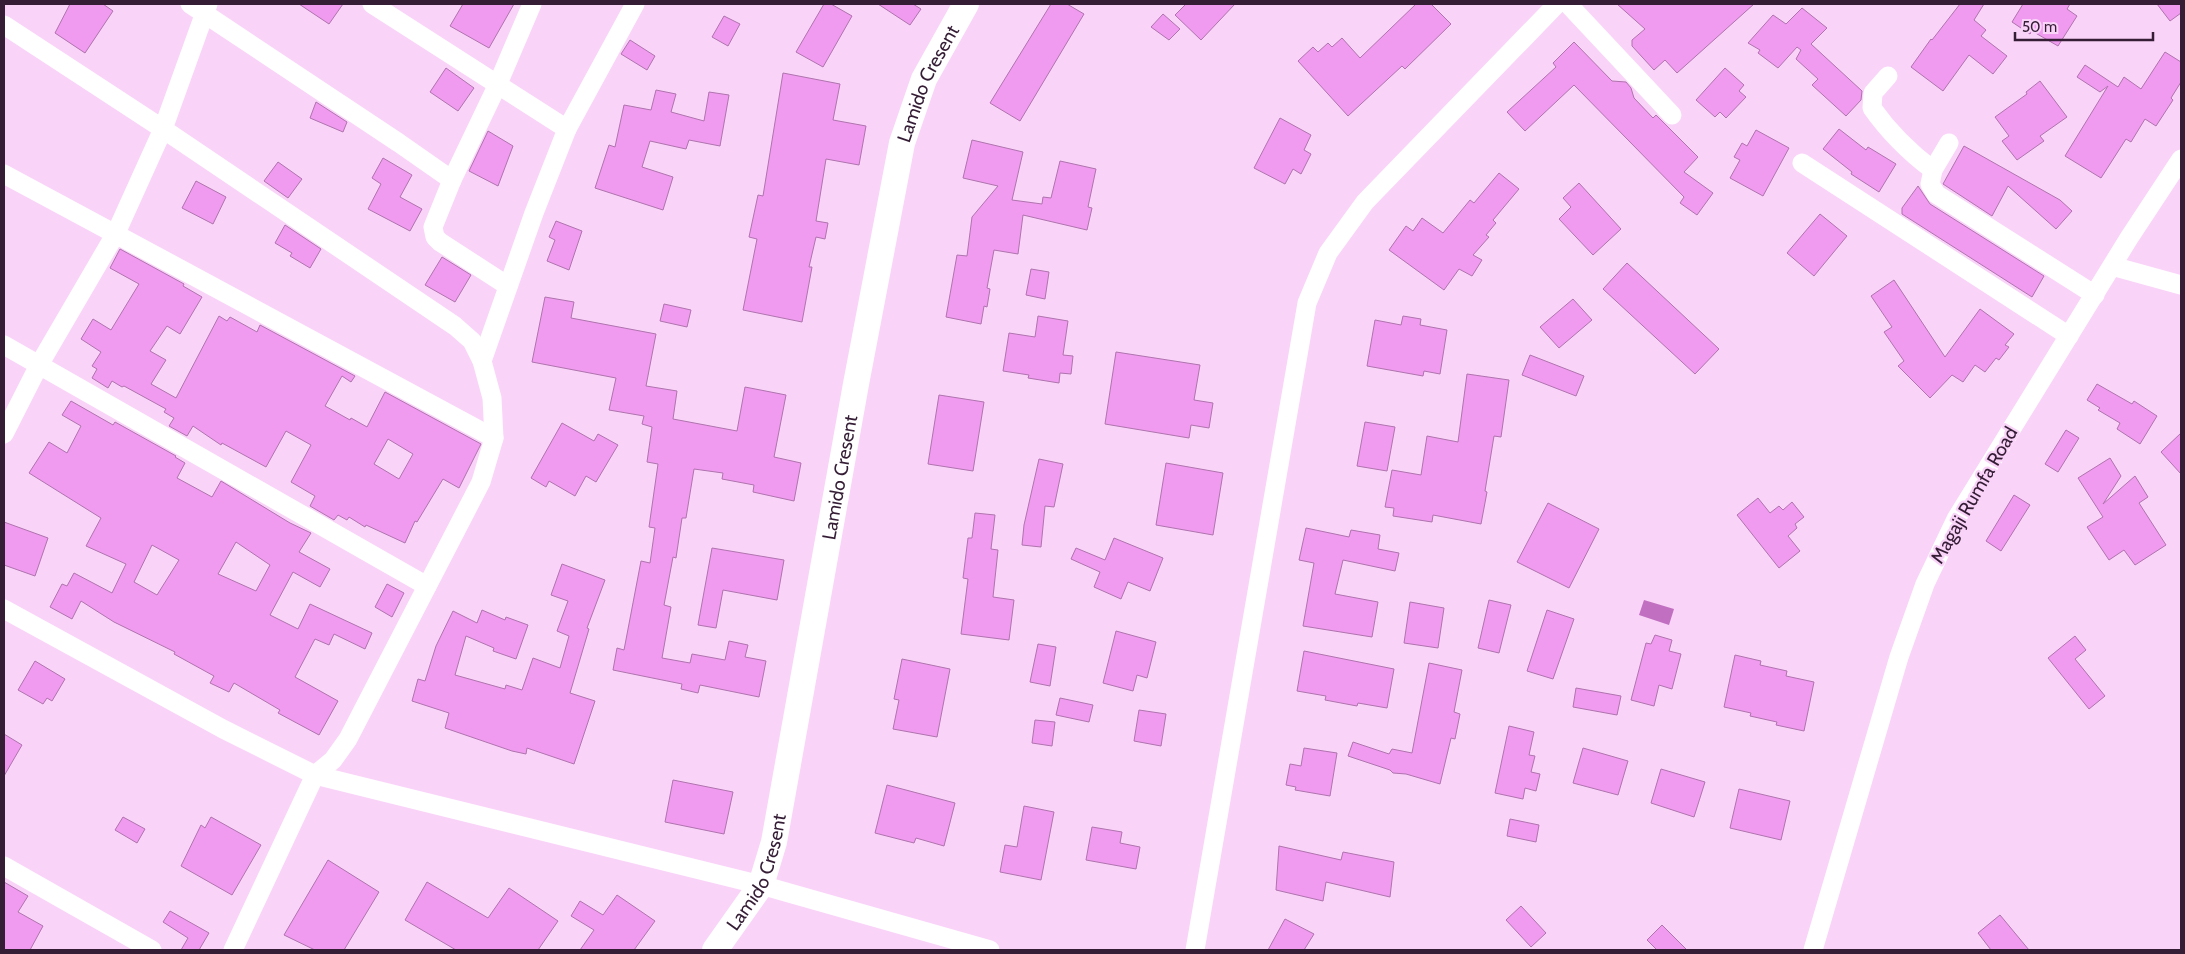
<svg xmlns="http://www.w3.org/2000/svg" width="2185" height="954" font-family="Cabin,sans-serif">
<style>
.water{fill:#c16fc0}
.building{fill:#f09bef;stroke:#af73ae;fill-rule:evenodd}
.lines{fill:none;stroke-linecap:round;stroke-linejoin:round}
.street{stroke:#fff;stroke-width:19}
.secondary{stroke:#fff;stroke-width:26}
.labels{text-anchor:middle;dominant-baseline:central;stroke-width:4.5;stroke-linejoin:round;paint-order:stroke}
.street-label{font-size:19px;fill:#351d35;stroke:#fad3f9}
</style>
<rect width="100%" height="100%" fill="#fad3f9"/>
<!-- water -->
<polygon class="water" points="1644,600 1674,609 1669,625 1639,615"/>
<!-- building -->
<g class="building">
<polygon points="70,4 103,4 113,11 85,53 55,33"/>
<polygon points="299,4 343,4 329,24"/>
<polygon points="463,4 514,4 489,48 450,26"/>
<polygon points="824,4 831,4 852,16 823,67 796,52"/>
<polygon points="878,4 913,4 921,9 910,25"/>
<polygon points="1051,4 1067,4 1084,14 1020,121 990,103"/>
<polygon points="1186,4 1235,4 1201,40 1175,15"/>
<polygon points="1416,4 1431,4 1451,24 1405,69 1402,66 1348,116 1298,61 1313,47 1318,52 1328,43 1332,47 1342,38 1360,58"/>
<polygon points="1617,4 1754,4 1677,73 1665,60 1654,70 1632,46 1632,40 1645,29"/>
<polygon points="1960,4 1984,4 1974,20 1986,30 1981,36 2007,56 1993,74 1969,55 1943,91 1911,67 1931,39 1932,40"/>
<polygon points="2023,4 2070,4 2067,9 2077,16 2058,46 2032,31 2030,34 2012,22"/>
<polygon points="2157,4 2181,4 2181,13 2170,21"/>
<polygon points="1802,8 1827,28 1811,44 1862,91 1861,100 1846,116 1812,85 1818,79 1796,59 1801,50 1797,47 1778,68 1758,53 1760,50 1748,43 1773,15 1786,24"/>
<polygon points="1163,14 1180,29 1169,40 1151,27"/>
<polygon points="724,16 740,24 728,46 712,37"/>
<polygon points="630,40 655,56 647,70 621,54"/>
<polygon points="1574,42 1612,81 1626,82 1631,88 1634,98 1653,118 1656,115 1698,157 1684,172 1713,193 1697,215 1680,203 1684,197 1574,85 1525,131 1507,112 1556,67 1553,63"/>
<polygon points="2165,52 2181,62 2181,82 2171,98 2173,100 2156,126 2145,119 2131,142 2126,139 2101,178 2065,156 2108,86 2100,92 2077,77 2085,65 2118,87 2124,77 2141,89"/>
<polygon points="446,68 474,88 458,111 430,92"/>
<polygon points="1725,68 1744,85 1739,91 1746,97 1726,118 1720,112 1715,117 1696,100"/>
<polygon points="783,73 840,84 833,120 866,126 859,165 826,159 816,221 828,223 825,239 816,237 809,267 812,267 802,322 743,310 757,239 749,237 758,195 763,196"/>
<polygon points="2040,81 2067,117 2040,136 2044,141 2017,160 2002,141 2009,136 1995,117 2027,94 2026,92"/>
<polygon points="656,90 676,94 671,112 704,121 709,92 729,95 720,146 689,140 686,149 650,141 642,167 673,177 663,210 595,188 609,145 615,147 624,105 651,110"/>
<polygon points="316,102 347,122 343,132 310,118"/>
<polygon points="1280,118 1311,135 1304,150 1311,154 1301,174 1293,169 1285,184 1254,168"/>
<polygon points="1839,129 1866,150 1868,147 1896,164 1879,192 1851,174 1852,172 1823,149"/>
<polygon points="1756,130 1789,148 1763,196 1730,178 1740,160 1734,157 1742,143 1747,146"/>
<polygon points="488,131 513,146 498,186 469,171"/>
<polygon points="972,140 1023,152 1012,200 1042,204 1043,197 1051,198 1060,161 1096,169 1088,207 1092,208 1087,230 1023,215 1018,254 994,250 987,288 990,289 987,307 984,306 981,324 946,317 957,255 967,256 972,217 998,186 963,178"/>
<polygon points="1964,146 2060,200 2072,211 2056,229 2008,186 1992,216 1943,184"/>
<polygon points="383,158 412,175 400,197 422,209 410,231 368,209 381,184 372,178"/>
<polygon points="278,162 302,179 288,198 264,181"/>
<polygon points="1499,173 1519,189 1493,220 1496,223 1486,235 1489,237 1473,255 1482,260 1472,276 1459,269 1444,290 1389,250 1406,226 1413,231 1422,218 1443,233 1470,200 1474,203"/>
<polygon points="196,181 226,197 213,224 182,208"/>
<polygon points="1579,183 1621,229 1593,255 1559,219 1571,207 1563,198"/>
<polygon points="1918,186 1930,204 2044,276 2032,297 1902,214 1902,208"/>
<polygon points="1820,214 1847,236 1814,276 1787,253"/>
<polygon points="556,221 582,231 569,270 547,261 555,240 549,237"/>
<polygon points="285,225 321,249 310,268 290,256 292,253 275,243"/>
<path d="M120 249 184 284 183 286 202 297 180 334 167 326 150 351 166 360 151 384 176 398 219 316 227 321 230 317 257 332 260 325 355 376 351 382 342 376 325 406 350 420 351 418 367 427 385 392 481 444 459 488 443 479 417 522 415 521 405 543 366 525 365 527 349 517 347 520 338 515 334 520 310 506 315 496 291 482 311 445 286 431 266 467 222 443 221 445 193 426 187 436 169 426 174 418 164 412 166 409 124 386 122 387 112 381 108 388 92 378 97 369 92 366 101 352 81 339 93 319 111 330 139 284 110 268ZM388 439 413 454 399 479 374 464Z"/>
<polygon points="442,257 471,275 455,302 425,285"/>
<polygon points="1627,263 1719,349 1695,374 1603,289"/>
<polygon points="1031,269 1049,272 1045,299 1026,295"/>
<polygon points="1894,280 1945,357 1980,309 2014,334 2005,345 2009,347 1999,360 1996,358 1985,372 1975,365 1963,382 1952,375 1930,398 1898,366 1904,361 1884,332 1892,327 1871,296"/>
<polygon points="545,297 574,302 571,318 656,334 646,386 677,391 673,419 737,431 745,387 786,395 774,457 801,463 794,501 753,492 754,485 722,479 723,473 694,469 686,518 682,518 676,558 673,557 664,605 671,607 662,658 690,663 692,654 725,660 729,641 748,645 745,657 766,661 759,697 700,685 698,693 681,689 682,684 613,670 617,648 624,650 641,561 650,563 655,528 649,527 658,464 647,462 652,427 642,424 644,416 609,410 616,378 532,362"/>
<polygon points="1573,299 1592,320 1559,348 1540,327"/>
<polygon points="664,304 691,310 687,327 660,321"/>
<polygon points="1038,316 1068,321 1063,355 1073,356 1071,374 1060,373 1059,383 1028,378 1029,375 1003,371 1009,333 1035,337"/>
<polygon points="1403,316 1421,319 1420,325 1447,330 1440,374 1424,371 1423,376 1367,366 1375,320 1401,325"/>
<polygon points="1116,352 1200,365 1194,400 1213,403 1209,428 1191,425 1189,438 1105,424"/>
<polygon points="1530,355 1584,376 1576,396 1522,375"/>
<polygon points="1467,374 1509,380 1501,437 1494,436 1485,491 1487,492 1481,524 1433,515 1432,522 1393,516 1394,508 1385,507 1392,470 1421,475 1427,436 1458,442"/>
<polygon points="2097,384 2132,404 2134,401 2157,416 2140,444 2117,429 2120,423 2098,410 2100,408 2087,400"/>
<polygon points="939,395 984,402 973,471 928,464"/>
<path d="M71 401 113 425 115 422 176 456 175 457 185 463 177 478 212 497 221 481 290 523 311 533 299 552 330 569 320 587 293 572 270 615 298 629 310 604 372 633 365 649 334 634 329 645 315 639 295 677 338 701 319 735 278 713 280 710 234 683 229 692 210 683 214 676 174 654 175 652 114 622 81 601 72 619 50 607 62 584 67 586 74 573 112 593 126 564 86 546 101 518 29 473 49 442 67 453 81 426 62 415ZM236 542 270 565 256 591 218 574ZM152 545 179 560 157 595 134 582Z"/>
<polygon points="1365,422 1395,427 1387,471 1357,466"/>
<polygon points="562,423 594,441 598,434 618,445 596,482 586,476 575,496 549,481 546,487 531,478"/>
<polygon points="2066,430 2079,438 2058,472 2045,464"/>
<polygon points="2181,433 2181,474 2161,452"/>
<polygon points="2110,458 2121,476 2103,504 2135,476 2148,497 2139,503 2166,545 2135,565 2124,550 2109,560 2087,527 2103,517 2078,478"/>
<polygon points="1039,459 1063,464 1054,507 1045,506 1041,547 1022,545 1024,525"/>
<polygon points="1166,463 1223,473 1213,535 1156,525"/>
<polygon points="2014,495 2030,505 2001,551 1986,541"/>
<polygon points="1758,498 1770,513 1779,506 1783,510 1792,502 1804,517 1795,524 1797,528 1788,536 1800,551 1779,568 1737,515"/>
<polygon points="1548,503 1599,529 1569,588 1517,562"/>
<polygon points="975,513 995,515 991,549 998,550 993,597 1014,600 1009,640 961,634 968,579 963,578 968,538 972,538"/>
<polygon points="4,522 48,538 35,576 4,565"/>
<polygon points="1306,528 1349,537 1351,530 1380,535 1378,549 1399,553 1395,571 1343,560 1335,594 1378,602 1372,637 1303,626 1314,563 1299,560"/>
<polygon points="1114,538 1163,558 1150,591 1128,582 1121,599 1094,587 1100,572 1071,559 1076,548 1105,560"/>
<polygon points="712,548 784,560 777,600 723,590 716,628 698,625"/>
<polygon points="562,564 605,580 587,628 589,629 570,693 595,701 574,764 527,748 526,754 512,751 445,728 449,713 412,701 418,679 425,681 436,646 453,611 477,623 482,610 505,620 506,617 528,625 516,659 493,651 494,648 466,636 455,675 505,689 506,685 522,690 533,658 560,668 569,636 557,631 568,601 551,595"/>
<polygon points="387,584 404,593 392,617 375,607"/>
<polygon points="1489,600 1511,605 1499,653 1478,648"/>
<polygon points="1410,602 1444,608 1438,648 1404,643"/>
<polygon points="1547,610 1574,619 1553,679 1527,671"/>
<polygon points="1116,631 1156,642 1147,678 1137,675 1133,691 1103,683"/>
<polygon points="1655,635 1672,640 1669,651 1681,654 1672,689 1659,685 1654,706 1631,700 1646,643 1651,644"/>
<polygon points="2075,636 2086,650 2075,659 2105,696 2089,709 2048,658"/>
<polygon points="1038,644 1056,647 1050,686 1030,682"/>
<polygon points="1304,651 1394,669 1387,708 1358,703 1357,706 1325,700 1326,696 1297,691"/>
<polygon points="1735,655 1761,661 1760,665 1787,671 1786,676 1814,682 1804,731 1776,725 1777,722 1750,716 1751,713 1724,707"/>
<polygon points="902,659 950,669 937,737 893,729 899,700 894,699"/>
<polygon points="35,661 65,679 52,701 47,698 43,704 18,690"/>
<polygon points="1429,663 1462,670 1454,712 1460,714 1455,739 1451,738 1440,784 1406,774 1393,773 1390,770 1348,756 1353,742 1389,754 1392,749 1412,753"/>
<polygon points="1576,688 1621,696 1617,715 1573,707"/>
<polygon points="1060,698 1093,705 1089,722 1056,715"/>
<polygon points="1139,710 1166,714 1161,746 1134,741"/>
<polygon points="1035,720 1055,722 1052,746 1032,743"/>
<polygon points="1509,726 1534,732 1529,755 1535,756 1531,772 1540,774 1536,791 1525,788 1523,799 1495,793"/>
<polygon points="4,734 22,745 4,776"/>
<polygon points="1304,748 1337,753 1330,796 1295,790 1296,787 1286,785 1290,764 1301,766"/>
<polygon points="1583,748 1628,761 1618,795 1573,783"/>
<polygon points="1661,769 1705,782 1694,817 1651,803"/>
<polygon points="673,780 733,792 724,834 665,822"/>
<polygon points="887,785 955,803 944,846 916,838 914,843 875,833"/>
<polygon points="1739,789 1790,801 1781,840 1730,828"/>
<polygon points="1024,806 1054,812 1041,880 1000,872 1005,845 1017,847"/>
<polygon points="123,817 145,829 137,843 115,830"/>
<polygon points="211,817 261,845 232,895 181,866 201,825 205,828"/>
<polygon points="1510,819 1539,825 1536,842 1507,836"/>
<polygon points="1092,827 1122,832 1120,843 1140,847 1136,869 1086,860"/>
<polygon points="1279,846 1341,860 1343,852 1394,862 1390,897 1326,882 1323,901 1276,890"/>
<polygon points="328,860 379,892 344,950 315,950 284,935"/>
<polygon points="4,882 28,896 18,912 43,926 30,950 4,950"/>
<polygon points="427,882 488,918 509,888 558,921 538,950 456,950 405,920"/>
<polygon points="617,895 655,921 634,950 580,950 594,930 571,916 580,901 603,915"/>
<polygon points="1521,906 1546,933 1531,947 1506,920"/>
<polygon points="170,911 209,933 199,950 181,950 188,938 163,922"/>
<polygon points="2000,915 2029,950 1991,950 1978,933"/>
<polygon points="1285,919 1314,934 1304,950 1268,950"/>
<polygon points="1662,925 1687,950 1657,950 1647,940"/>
</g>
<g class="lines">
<!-- street -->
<g class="street">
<polyline points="190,4 399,143 452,180"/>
<polyline points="372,4 567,129"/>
<polyline points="1568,4 1672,115"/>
<polyline points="4,25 163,129 455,326 472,341 482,361 492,398 494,438 481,482 348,739 333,760 315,775 233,950"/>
<path d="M1888 76 1873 93 1872 108C1889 132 1909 152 1933 170"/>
<polyline points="1949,143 1933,170 1930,184 1936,194 2095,295"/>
<polyline points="1802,163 2069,336"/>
<polyline points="4,174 494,438"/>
<polyline points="2112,266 2181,285"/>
<polyline points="508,286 440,242 435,237 433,227 452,180 497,86 532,4"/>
<polyline points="4,345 427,586"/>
<polyline points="482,361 534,213 567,129 635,4"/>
<polyline points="4,434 39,365 116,233 163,129 208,4"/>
<polyline points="4,609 223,729 315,775 761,885 990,950"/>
<polyline points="4,866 152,950"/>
<polyline points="1195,950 1307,303 1328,253 1365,202 1557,4"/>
<polyline points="1813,950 1899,657 1925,584 1956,519 2129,238 2181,159"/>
</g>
<!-- secondary -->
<path class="secondary" id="s1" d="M715 950 761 885 774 842 856 384 902 143 924 79 966 4"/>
</g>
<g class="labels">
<!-- street labels -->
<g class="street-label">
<text stroke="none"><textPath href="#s1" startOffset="900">Lamido Cresent</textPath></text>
<text stroke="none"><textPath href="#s1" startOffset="495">Lamido Cresent</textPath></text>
<text transform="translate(1974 495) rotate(-60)">Magaji Rumfa Road</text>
<text stroke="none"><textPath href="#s1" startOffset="90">Lamido Cresent</textPath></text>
</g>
</g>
<!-- border -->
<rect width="2185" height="954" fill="none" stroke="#351d35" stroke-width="10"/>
<!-- scale -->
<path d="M2015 32v8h138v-8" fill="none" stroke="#351d35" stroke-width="2.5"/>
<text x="2022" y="32" font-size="15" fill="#351d35" stroke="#fad3f9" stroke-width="4" paint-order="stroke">50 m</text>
</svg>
